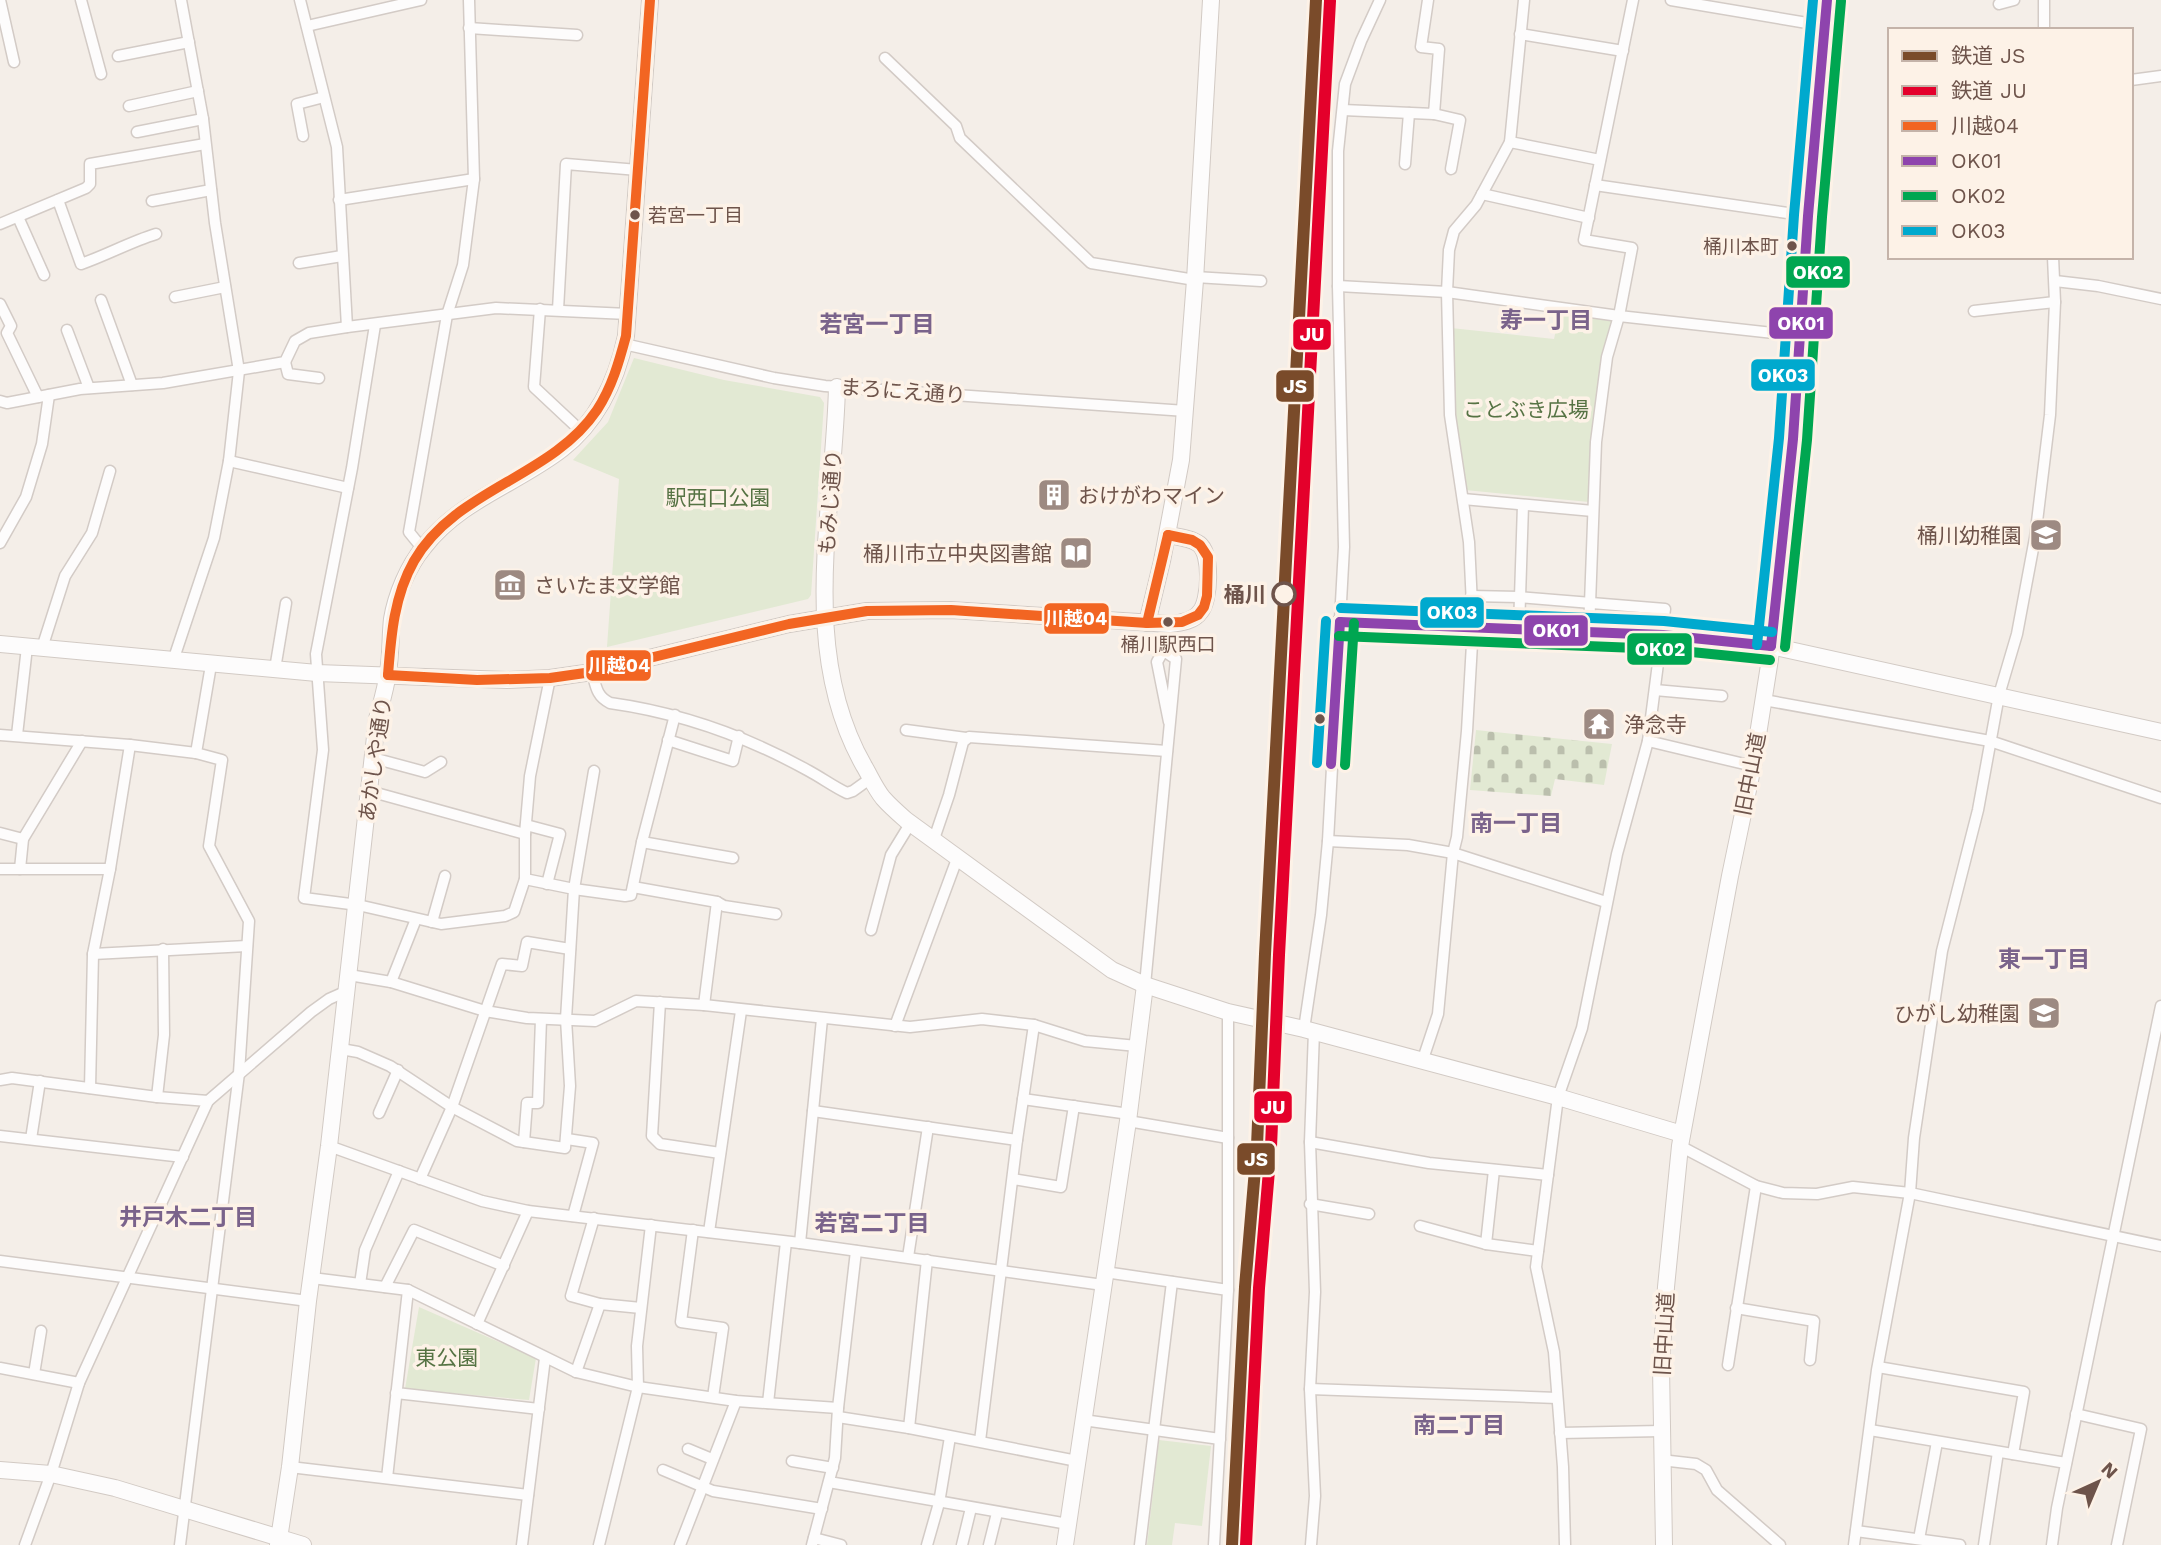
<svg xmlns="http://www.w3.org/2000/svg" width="2161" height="1545" font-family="'Work Sans','Noto Sans JP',sans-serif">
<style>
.green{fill:#e2e9d3}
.cemetery{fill:url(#cemetery-stones)}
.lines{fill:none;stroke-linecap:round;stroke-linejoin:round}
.street-casing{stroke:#d3cbc6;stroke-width:13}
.secondary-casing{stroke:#d2cac4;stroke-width:18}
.street{stroke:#fdfcfc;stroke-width:10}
.secondary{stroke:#fdfcfc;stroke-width:16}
.bus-1-casing{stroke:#fdf2e7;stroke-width:16}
.bus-2-casing{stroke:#fdf2e7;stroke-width:16}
.bus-3-casing{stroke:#fdf2e7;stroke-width:16}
.bus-4-casing{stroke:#fdf2e7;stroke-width:16}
.bus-1{stroke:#f26522;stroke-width:10}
.bus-2{stroke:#8e44ad;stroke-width:10}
.bus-3{stroke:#00a651;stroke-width:10}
.bus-4{stroke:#00a9ce;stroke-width:10}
.rail-1-casing{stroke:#fdf2e7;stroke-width:18}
.rail-2-casing{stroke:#fdf2e7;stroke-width:18}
.rail-1{stroke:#7a4b2a;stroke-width:12}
.rail-2{stroke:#e4002b;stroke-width:12}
.bus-dot{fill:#6e544b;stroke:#fdf2e7;stroke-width:2.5}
.stop-dot{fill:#fdf2e7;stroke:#6e544b;stroke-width:3.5}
.labels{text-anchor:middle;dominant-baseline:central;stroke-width:7;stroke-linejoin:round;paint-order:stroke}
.bus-label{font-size:19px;fill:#6e544b;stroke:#fdf2e7;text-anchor:start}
.street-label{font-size:21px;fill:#6e544b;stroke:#fdf2e7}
.park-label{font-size:21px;fill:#567344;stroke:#fdf2e7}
.poi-label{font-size:21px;fill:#6e544b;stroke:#fdf2e7;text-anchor:start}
.stop-label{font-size:21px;font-weight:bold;fill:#6e544b;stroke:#fdf2e7;text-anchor:end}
.neighbourhood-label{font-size:23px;font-weight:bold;fill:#7a638b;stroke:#fdf2e7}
.line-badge{stroke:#fdf2e7;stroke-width:2.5}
.badge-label{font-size:19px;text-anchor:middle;font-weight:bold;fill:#fff}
</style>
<defs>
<pattern id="cemetery-stones" width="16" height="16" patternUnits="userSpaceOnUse" patternTransform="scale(1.75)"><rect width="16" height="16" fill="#e2e9d3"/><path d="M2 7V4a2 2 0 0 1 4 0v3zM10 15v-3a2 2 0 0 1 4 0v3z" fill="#bbbfad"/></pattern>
</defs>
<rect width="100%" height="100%" fill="#f4eee8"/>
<!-- green -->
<g class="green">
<polygon points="1560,311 1614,320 1589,502 1465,490 1454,410 1451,328 1554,339"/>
<polygon points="634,358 724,380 820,397 824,403 811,595 808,599 607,647 619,479 573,460 608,422"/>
<polygon points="419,1307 536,1358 529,1400 405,1389"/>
<polygon points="1159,1440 1211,1446 1202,1526 1175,1523 1172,1545 1147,1545"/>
</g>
<!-- cemetery -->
<polygon class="cemetery" points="1476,730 1612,744 1604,785 1555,779 1551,796 1470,790"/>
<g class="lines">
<defs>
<g id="street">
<polyline points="0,0 14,62"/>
<polyline points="81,0 101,74"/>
<polyline points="300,0 337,147 347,327"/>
<polyline points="1671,0 1825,26"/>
<polyline points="1999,4 2014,0"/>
<polyline points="307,26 421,0"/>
<polyline points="469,28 577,35"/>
<polyline points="2044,30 2044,0"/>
<polyline points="1520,34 1623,51"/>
<polyline points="118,56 189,42"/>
<polyline points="885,58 956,126 960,138 1091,263 1195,280"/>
<polyline points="2131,80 2161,76"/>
<polyline points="129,106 198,91"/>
<polyline points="1343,110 1434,114 1439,49 1421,47 1428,0"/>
<polyline points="1434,114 1460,120 1451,169"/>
<polyline points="137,132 203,119"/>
<polyline points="303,136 297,104 324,97"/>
<polyline points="1510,142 1600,160"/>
<polyline points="1405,164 1409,113"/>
<polyline points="1595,185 1808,216"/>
<polyline points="1482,194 1589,218"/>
<path d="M58 200 81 264C107 255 130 242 156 234"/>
<polyline points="339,200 474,179"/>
<polyline points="152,201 211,190"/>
<polyline points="18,217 44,275"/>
<polyline points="0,224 86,188 90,184 90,164 205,144"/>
<polyline points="299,263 342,256"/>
<polyline points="1195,277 1261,281"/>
<polyline points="2055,281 2098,286 2161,299"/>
<polyline points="1338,286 1447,292 1619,316 1800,336"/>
<polyline points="175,297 225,287"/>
<polyline points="101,300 132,385"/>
<polyline points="0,304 11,326 7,333 38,397"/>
<polyline points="540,309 534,387 581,431"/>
<polyline points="558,310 566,164 638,170"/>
<polyline points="1974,311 2055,302"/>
<polyline points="375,325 352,468 316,654 323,750 304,898 358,905 441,924 505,916 514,912 525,879 525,834 530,776 550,678"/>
<polyline points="67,330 89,388"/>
<polyline points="624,344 774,378 825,386 1186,411"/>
<polyline points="285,362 288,374 319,378"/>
<polyline points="0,401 7,403 80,389 163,383 285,362 295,341 309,333 347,327 496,308 628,314"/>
<polyline points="229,461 348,488"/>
<polyline points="1463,499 1593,511"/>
<polyline points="0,543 26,497 42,444 49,395"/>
<polyline points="422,548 409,532 447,315 463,265 474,179 469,0"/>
<polyline points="1471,596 1519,597 1665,609 1648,741 1617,854 1582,1028 1558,1097 1536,1267 1554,1352 1563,1467 1565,1545"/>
<polyline points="1519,628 1523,505"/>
<polyline points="1589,631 1596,442 1607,357 1619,316 1632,248 1584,240 1633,0"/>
<polyline points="42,648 65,576 92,533 110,471"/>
<polyline points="173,661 214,538 229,461 239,371 215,223 203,119 181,0"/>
<polyline points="275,669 286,603"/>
<path d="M592 672C596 686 596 696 610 703 682 713 746 736 809 771 822 778 834 787 847 793L853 791 871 778"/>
<polyline points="1655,690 1722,696"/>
<polyline points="1764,700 1990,741 2161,798"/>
<polyline points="906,730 966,738"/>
<polyline points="0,735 130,745 196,753"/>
<polyline points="17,735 27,647"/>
<polyline points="668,740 733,761 739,736"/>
<polyline points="1648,741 1753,766"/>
<polyline points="373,758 425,772 441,762"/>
<polyline points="594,771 574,889 625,896 631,895 642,842 675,715"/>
<polyline points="369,791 525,834"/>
<polyline points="526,825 560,834 547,884"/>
<polyline points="0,833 23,839"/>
<polyline points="1328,841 1408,845 1453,853 1606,902"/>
<polyline points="642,842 733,858"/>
<polyline points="933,842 949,795 963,742 969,737 1167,751"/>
<polyline points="0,869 110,869"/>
<polyline points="20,869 23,839 82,741"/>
<polyline points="633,887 717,902 704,1005"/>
<polyline points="717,902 724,906 776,914"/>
<polyline points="432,922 445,876"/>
<polyline points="871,930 891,855 910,824"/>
<polyline points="93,954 247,946"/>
<polyline points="349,975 391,982 485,1011 527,1018 595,1021 636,1001 704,1005 910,1027 982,1019 1034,1025 1085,1041 1137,1046"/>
<polyline points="391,982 416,919"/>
<polyline points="1145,985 1176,659 1167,653 1162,653 1157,662 1169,722"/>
<polyline points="660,1002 652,1136 660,1144 720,1153"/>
<polyline points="895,1026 957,859"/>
<polyline points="1304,1029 1321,915 1328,841 1344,547 1338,286 1338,151 1345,84 1361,41 1380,0"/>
<polyline points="341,1049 358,1052 390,1066 452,1107 517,1141 565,1148 570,1086 566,1019 574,889 525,879"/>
<polyline points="1422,1062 1438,1014 1453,853 1457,837 1467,731 1473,626 1469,542 1450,415 1447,292 1449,250 1454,231 1476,205 1510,142 1524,0"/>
<polyline points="0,1080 12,1078 157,1097 208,1101"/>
<polyline points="90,1088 93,954 110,869 130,745"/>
<polyline points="157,1097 164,1035 163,949"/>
<polyline points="1023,1099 1129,1114"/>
<polyline points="813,1111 1017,1140"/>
<polyline points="379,1113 398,1070"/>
<polyline points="1128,1121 1228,1138"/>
<polyline points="0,1136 183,1157"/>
<polyline points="31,1139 40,1081"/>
<polyline points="567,1139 593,1143 573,1216"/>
<polyline points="524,1142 527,1103 538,1103 541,1019"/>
<polyline points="1310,1142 1429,1163 1548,1175"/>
<polyline points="329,1146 482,1201 528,1211 800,1243 1103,1285"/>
<polyline points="1680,1146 1756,1186 1783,1193 1817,1194 1853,1187 1910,1193 2161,1246"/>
<polyline points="420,1179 452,1107 502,964 522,966 527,942 570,949"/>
<polyline points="1013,1179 1061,1187 1074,1106"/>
<polyline points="1310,1204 1369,1214"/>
<polyline points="594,1218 571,1296 600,1304 641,1308"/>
<polyline points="1420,1226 1486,1244 1538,1251"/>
<polyline points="693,1230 681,1322 723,1328 713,1397"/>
<polyline points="709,1232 741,1011"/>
<polyline points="800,1243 822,1019"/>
<polyline points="1486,1244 1494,1170"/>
<polyline points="908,1257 928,1127"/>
<polyline points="0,1261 308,1301"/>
<polyline points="1105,1272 1228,1290"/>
<polyline points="312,1278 408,1290 576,1372 638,1387 736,1401 838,1408"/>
<polyline points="360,1284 365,1250 399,1171"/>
<polyline points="385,1287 414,1230 504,1266"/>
<polyline points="1736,1308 1814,1321 1810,1360"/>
<polyline points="477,1324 528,1211"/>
<polyline points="1728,1365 1756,1186"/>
<polyline points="1878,1367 2024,1392 2013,1454"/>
<polyline points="0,1368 79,1383"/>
<polyline points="576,1372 600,1304"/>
<polyline points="34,1374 41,1331"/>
<polyline points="1310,1389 1557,1398"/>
<polyline points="396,1393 539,1409"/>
<polyline points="768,1403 786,1242"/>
<polyline points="2076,1414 2141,1429 2117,1545"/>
<polyline points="838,1417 909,1428 1077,1461"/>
<polyline points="1083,1420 1220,1439"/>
<polyline points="909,1428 927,1260"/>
<polyline points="1870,1430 2066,1463"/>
<polyline points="1560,1433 1661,1431"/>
<polyline points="980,1441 1017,1140 1034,1025"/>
<polyline points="688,1449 712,1459"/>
<polyline points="1661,1460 1696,1464 1706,1470 1717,1490 1780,1545"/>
<polyline points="792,1461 833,1468"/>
<polyline points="290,1467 528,1495"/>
<polyline points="663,1470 713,1491 822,1509"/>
<polyline points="387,1478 408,1290"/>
<polyline points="829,1482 1068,1524"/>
<polyline points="1856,1531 1960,1545"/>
<polyline points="814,1538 841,1545"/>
<polyline points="1919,1539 1937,1442"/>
<polyline points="25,1545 51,1474 79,1383 208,1101 311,1012 329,999 347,991"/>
<polyline points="180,1545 239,1073 249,921 209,846 222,760 196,753 211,665"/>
<polyline points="522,1545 545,1358"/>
<polyline points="599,1545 638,1387 637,1346 651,1225"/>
<polyline points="680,1545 736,1401"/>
<polyline points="812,1545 835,1458 838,1408 856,1251"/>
<polyline points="927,1545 939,1503 950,1437"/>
<polyline points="962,1545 971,1508"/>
<polyline points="989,1545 997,1513"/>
<polyline points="1140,1545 1172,1282"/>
<polyline points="1214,1545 1228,1290 1228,1012"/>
<polyline points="1311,1545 1315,1496 1310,1389 1315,1292 1310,1142 1314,1031"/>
<polyline points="1854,1545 1877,1370 1910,1193 1914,1138 1942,951 1978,810 1999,695 2017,634 2035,538 2050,415 2055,302 2053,257"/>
<polyline points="1984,1545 1998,1452"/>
<polyline points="2052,1545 2057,1508 2161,1006"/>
</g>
<g id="secondary">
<path d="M837 387C834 512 798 650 864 766 870 776 875 788 883 798 890 806 898 813 906 820L1112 970 1145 985 1228 1012 1304 1029 1558 1097 1682 1134"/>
<polyline points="1340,622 1663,635 1771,646 2161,732"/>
<polyline points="1147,623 1162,561 1181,460 1195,280 1211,0"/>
<path d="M0 644 317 673 507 680 550 678 592 672 789 624 867 611 951 610 1170 624C1181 623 1194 621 1200 612 1210 601 1212 554 1199 544 1191 538 1178 537 1168 535"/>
<polyline points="0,1470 51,1474 115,1488 303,1545"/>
<path d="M278 1545 290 1467 308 1301 329 1146 377 719C381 704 386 688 388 672 391 655 390 637 392 619 396 595 408 566 424 547 460 500 517 484 562 449 598 421 617 379 626 336L650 0"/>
<polyline points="1065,1545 1128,1121 1145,985"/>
<polyline points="1664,1545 1661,1367 1666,1287 1680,1146 1730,876 1753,766 1770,659 1793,439 1808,216 1827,0"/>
</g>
</defs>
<!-- street casing -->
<use href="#street" class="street-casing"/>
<!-- secondary casing -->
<use href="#secondary" class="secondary-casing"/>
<!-- street -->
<use href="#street" class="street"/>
<!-- secondary -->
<use href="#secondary" class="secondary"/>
<defs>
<g id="bus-1">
<polyline points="1147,623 1168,535"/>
<polyline points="388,675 477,680 550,678 592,672 789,624 867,611 951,610 1147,623 1182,622 1198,615 1204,607 1207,596 1208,557 1200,545 1192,540 1168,535"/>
<path d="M388 675C391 636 394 596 414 561 455 489 551 478 597 410 612 387 619 362 626 336L650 0"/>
</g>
<g id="bus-2">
<polyline points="1340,622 1663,635 1771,646"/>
<polyline points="1771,646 1793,439 1808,216 1827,0"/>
<polyline points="1331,764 1340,622"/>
</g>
<g id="bus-3">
<polyline points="1339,636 1662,649 1770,660"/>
<polyline points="1785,647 1807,440 1822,217 1841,1"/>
<polyline points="1345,765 1354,623"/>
</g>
<g id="bus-4">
<polyline points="1341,608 1664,621 1772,632"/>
<polyline points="1757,645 1779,438 1794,215 1813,0"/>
<polyline points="1317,763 1326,621"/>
</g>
</defs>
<!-- bus-1 casing -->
<use href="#bus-1" class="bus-1-casing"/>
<!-- bus-2 casing -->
<use href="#bus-2" class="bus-2-casing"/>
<!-- bus-3 casing -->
<use href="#bus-3" class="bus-3-casing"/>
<!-- bus-4 casing -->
<use href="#bus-4" class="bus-4-casing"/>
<!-- bus-1 -->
<use href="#bus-1" class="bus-1"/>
<!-- bus-2 -->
<use href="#bus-2" class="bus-2"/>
<!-- bus-3 -->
<use href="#bus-3" class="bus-3"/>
<!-- bus-4 -->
<use href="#bus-4" class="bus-4"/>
<defs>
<polyline id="rail-1" points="1232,1545 1245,1287 1257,1146 1265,954 1316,0"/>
<polyline id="rail-2" points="1246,1545 1259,1288 1271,1147 1279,955 1330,1"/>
</defs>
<!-- rail-1 casing -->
<use href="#rail-1" class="rail-1-casing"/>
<!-- rail-2 casing -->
<use href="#rail-2" class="rail-2-casing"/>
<!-- rail-1 -->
<use href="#rail-1" class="rail-1"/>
<!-- rail-2 -->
<use href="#rail-2" class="rail-2"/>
</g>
<!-- icons -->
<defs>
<symbol id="building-square" viewBox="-11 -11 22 22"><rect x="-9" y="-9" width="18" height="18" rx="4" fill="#9d8a82" stroke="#fdf2e7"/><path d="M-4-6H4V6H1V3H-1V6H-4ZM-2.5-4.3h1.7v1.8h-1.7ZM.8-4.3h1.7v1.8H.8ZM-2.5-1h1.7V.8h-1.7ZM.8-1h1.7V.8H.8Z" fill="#fff"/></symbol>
<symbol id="school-square" viewBox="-11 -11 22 22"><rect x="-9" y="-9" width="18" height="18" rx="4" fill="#9d8a82" stroke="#fdf2e7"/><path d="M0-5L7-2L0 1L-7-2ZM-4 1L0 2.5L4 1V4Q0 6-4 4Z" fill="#fff"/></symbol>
<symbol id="library-square" viewBox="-11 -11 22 22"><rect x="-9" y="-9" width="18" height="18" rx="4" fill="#9d8a82" stroke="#fdf2e7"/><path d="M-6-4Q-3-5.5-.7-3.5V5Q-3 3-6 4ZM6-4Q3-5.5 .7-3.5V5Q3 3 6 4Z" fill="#fff"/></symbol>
<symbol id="museum-square" viewBox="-11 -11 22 22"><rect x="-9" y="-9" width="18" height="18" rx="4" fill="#9d8a82" stroke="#fdf2e7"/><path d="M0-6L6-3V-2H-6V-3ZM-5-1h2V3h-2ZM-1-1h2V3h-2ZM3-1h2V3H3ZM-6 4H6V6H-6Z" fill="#fff"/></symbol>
<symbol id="temple-square" viewBox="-11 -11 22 22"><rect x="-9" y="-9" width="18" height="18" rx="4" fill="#9d8a82" stroke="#fdf2e7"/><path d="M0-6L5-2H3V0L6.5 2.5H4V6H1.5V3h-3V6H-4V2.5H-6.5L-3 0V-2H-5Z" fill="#fff"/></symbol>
</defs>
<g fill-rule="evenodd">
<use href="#building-square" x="1035" y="476" width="38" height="38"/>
<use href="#school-square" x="2027" y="516" width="38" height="38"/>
<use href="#library-square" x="1057" y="534" width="38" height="38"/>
<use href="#museum-square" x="491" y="566" width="38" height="38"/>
<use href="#temple-square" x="1580" y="705" width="38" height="38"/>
<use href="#school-square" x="2025" y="994" width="38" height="38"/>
</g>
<!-- markers -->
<g class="bus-dot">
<circle cx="635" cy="215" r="6"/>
<circle cx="1792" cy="246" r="6"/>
<circle cx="1168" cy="622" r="6"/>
<circle cx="1320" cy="719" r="6"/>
</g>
<circle class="stop-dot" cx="1284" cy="594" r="11"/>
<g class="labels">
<!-- bus labels -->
<g class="bus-label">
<text x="648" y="215">若宮一丁目</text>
<text x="1779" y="246" text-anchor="end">桶川本町</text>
<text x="1168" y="644" text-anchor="middle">桶川駅西口</text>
</g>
<!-- street labels -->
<g class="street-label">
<text transform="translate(903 391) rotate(4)">まろにえ通り</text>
<text transform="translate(830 502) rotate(-86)">もみじ通り</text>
<text transform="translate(375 759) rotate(-82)">あかしや通り</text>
<text transform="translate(1750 774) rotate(-79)">旧中山道</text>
<text transform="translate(1664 1334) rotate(-87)">旧中山道</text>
</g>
<!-- park labels -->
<g class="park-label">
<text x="1526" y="409">ことぶき広場</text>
<text x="718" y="497">駅西口公園</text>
<text x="447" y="1357">東公園</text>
</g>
<!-- poi labels -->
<g class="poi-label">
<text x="1078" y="495">おけがわマイン</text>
<text x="2022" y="535" text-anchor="end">桶川幼稚園</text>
<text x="1052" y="553" text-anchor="end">桶川市立中央図書館</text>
<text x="534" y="585">さいたま文学館</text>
<text x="1624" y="724">浄念寺</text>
<text x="2020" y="1013" text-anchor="end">ひがし幼稚園</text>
</g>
<!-- stop labels -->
<g class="stop-label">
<text x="1266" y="594">桶川</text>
</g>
<!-- neighbourhood labels -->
<g class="neighbourhood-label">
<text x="1546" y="320">寿一丁目</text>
<text x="877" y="324">若宮一丁目</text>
<text x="1516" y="823">南一丁目</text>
<text x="2044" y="959">東一丁目</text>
<text x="188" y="1217">井戸木二丁目</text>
<text x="872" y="1223">若宮二丁目</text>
<text x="1459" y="1425">南二丁目</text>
</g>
</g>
<g class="line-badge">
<rect x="1785" y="255" width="66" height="34" rx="7" fill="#00a651"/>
<rect x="1768" y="306" width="66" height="34" rx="7" fill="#8e44ad"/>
<rect x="1292" y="318" width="40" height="33" rx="7" fill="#e4002b"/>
<rect x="1750" y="358" width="66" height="34" rx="7" fill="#00a9ce"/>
<rect x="1275" y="369" width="40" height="34" rx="7" fill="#7a4b2a"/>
<rect x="1419" y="596" width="66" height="33" rx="7" fill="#00a9ce"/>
<rect x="1043" y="602" width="67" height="33" rx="7" fill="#f26522"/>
<rect x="1523" y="614" width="66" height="33" rx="7" fill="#8e44ad"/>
<rect x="1626" y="632" width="67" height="34" rx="7" fill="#00a651"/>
<rect x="585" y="649" width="67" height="33" rx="7" fill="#f26522"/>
<rect x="1253" y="1090" width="40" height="34" rx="7" fill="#e4002b"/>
<rect x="1236" y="1142" width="40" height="34" rx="7" fill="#7a4b2a"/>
</g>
<g class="badge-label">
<text x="1818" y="279">OK02</text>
<text x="1801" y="330">OK01</text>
<text x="1312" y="341">JU</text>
<text x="1783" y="382">OK03</text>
<text x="1295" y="393">JS</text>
<text x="1452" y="619">OK03</text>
<text x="1076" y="625">川越04</text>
<text x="1556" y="637">OK01</text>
<text x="1660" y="656">OK02</text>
<text x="619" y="672">川越04</text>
<text x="1273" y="1114">JU</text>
<text x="1256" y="1166">JS</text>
</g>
<!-- legend -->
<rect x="1888" y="28" width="245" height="231" fill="#fdf2e7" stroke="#c4b3a9" stroke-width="2"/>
<rect x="1902" y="51" width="35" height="10" fill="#7a4b2a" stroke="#c4b3a9" stroke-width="2"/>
<text x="1951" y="63" font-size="21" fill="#6e544b">鉄道 JS</text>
<rect x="1902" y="86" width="35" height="10" fill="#e4002b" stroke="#c4b3a9" stroke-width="2"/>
<text x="1951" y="98" font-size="21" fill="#6e544b">鉄道 JU</text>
<rect x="1902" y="121" width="35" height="10" fill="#f26522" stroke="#c4b3a9" stroke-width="2"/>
<text x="1951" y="133" font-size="21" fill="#6e544b">川越04</text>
<rect x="1902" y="156" width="35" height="10" fill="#8e44ad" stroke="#c4b3a9" stroke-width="2"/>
<text x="1951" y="168" font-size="21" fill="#6e544b">OK01</text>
<rect x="1902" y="191" width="35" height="10" fill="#00a651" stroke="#c4b3a9" stroke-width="2"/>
<text x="1951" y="203" font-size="21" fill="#6e544b">OK02</text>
<rect x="1902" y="226" width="35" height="10" fill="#00a9ce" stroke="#c4b3a9" stroke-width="2"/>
<text x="1951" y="238" font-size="21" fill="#6e544b">OK03</text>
<!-- north arrow -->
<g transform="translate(2098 1482) rotate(44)" stroke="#fdf2e7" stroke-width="5" paint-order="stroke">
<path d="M0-5L12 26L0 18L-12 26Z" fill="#6e544b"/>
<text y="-10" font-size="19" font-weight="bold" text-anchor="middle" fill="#6e544b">N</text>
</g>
</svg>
